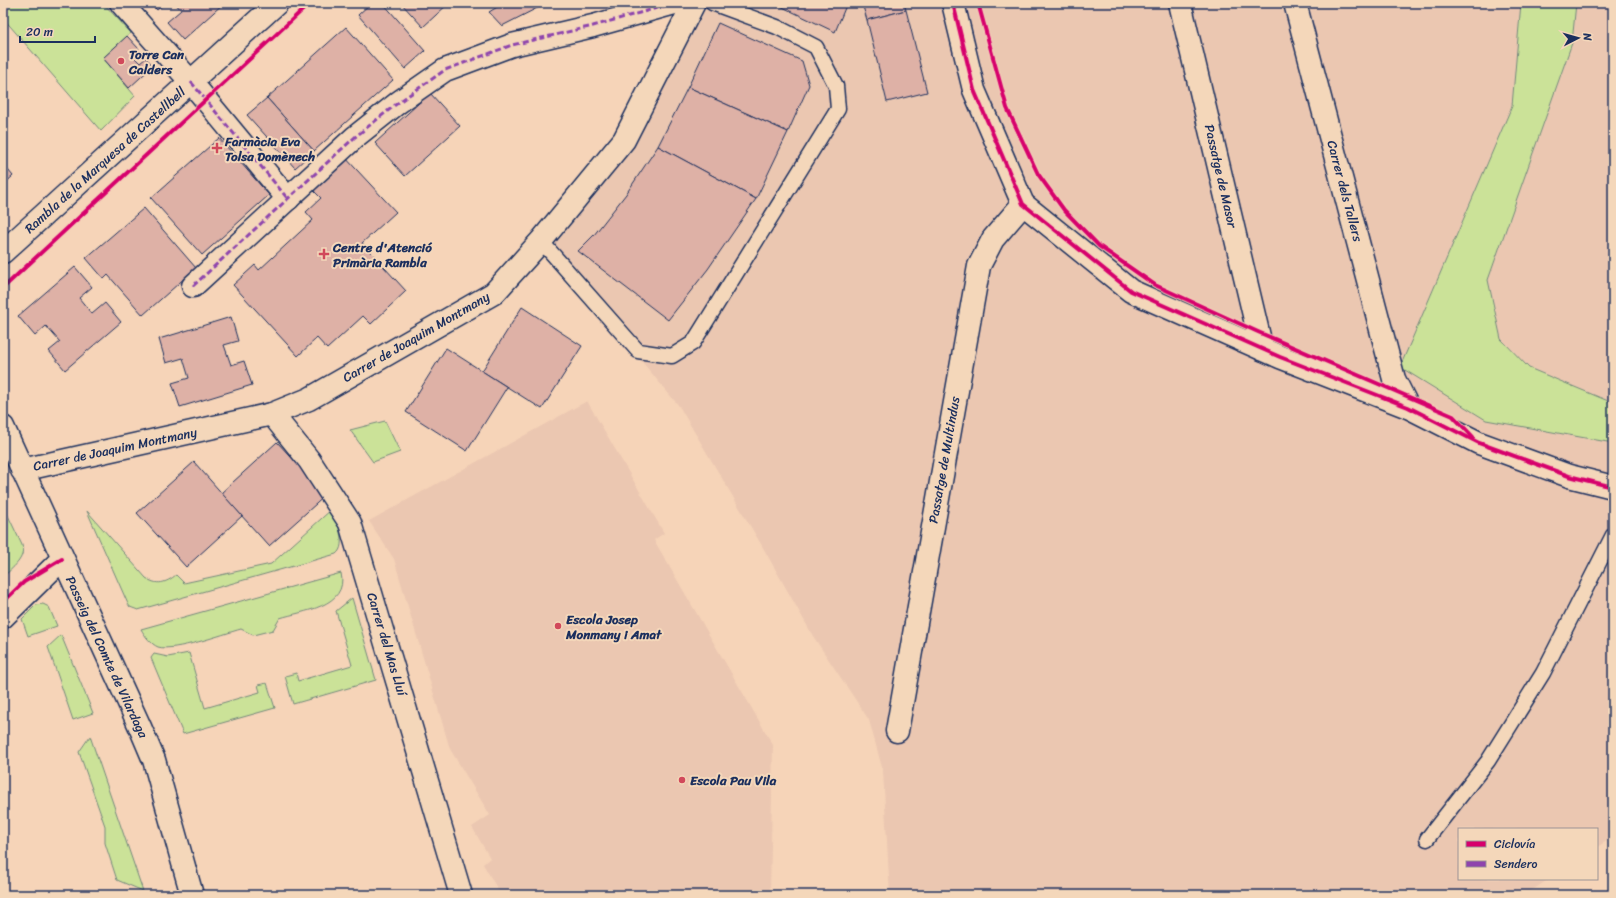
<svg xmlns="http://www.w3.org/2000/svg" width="1616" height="898" font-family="Sriracha,sans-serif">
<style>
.built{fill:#ebc7b1}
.green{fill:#cbe298;stroke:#73887b}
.building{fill:#deb1a6;stroke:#1b2f5e}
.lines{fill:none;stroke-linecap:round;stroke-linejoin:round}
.lane-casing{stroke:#1b2f5e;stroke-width:17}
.street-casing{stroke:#1b2f5e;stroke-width:25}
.secondary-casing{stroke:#1b2f5e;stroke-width:25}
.lane{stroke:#f4d7ba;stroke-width:14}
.street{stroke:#f4d7ba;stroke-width:22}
.secondary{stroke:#f4d7ba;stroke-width:22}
.quiet{stroke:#8e44ad;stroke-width:3;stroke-dasharray:6 3;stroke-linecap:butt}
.cycleway-casing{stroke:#f4d7ba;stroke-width:6}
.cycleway{stroke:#d6006c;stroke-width:4}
.poi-dot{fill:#d1495b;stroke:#f4d7ba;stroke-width:1.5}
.labels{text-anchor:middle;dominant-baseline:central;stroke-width:4;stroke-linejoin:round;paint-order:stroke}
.poi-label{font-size:13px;font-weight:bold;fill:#1b2f5e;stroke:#f4d7ba;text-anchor:start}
.street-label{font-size:13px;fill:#1b2f5e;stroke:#f4d7ba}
</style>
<rect width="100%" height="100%" fill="#f6d4b8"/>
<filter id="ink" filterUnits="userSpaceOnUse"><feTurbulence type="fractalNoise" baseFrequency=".025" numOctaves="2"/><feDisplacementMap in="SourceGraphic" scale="8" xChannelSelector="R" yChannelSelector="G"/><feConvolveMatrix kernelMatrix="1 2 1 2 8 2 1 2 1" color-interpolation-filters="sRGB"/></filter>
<g filter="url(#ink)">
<!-- built -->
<g class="built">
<polygon points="685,3 1521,3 1512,106 1400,367 1486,420 1613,443 1613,837 1597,847 1597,829 1459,829 1459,879 1549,879 1525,895 890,895 883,771 869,720 813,636 761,544 679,406 541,241 622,130"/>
<polygon points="1576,3 1613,3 1613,403 1529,368 1501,338 1488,280 1572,43"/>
<polygon points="587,401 664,533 654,540 773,745 770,895 501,895 483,864 490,858 472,827 490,815 450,749 394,559 369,521"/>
</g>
<!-- green -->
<g class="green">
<polygon points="3,3 103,3 131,33 103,58 135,96 101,131 3,18"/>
<polygon points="1521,3 1576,3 1572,43 1488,280 1501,339 1529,368 1613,403 1613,443 1486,420 1400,367 1512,106"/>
<polygon points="385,421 400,452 373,462 350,430"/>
<path d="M3 505 22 545C26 559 12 568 3 577Z"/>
<path d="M332 509C336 521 348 545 336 554L138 610 130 607 128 604 87 511 146 578C157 586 166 583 176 575L184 583 271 564Z"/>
<path d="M341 573C349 607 302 611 280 618L273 630 253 635 241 629C223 634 174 652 158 647 151 644 145 636 141 629Z"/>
<polygon points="352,598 376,680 293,704 285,676 296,673 298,681 352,665 336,611"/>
<polygon points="43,604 49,607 57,626 28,636 22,619 36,605"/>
<polygon points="61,635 93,713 73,720 48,647"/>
<polygon points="189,653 205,708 260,692 258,685 267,683 275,708 183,734 151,658 154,654 168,657"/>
<polygon points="90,736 143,891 117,880 105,843 105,826 79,752"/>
</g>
<!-- building -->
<g class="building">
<polygon points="150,3 165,3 157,10"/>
<polygon points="175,3 224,3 183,40 167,22 181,10"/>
<polygon points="371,3 383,3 425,51 405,69 358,15"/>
<polygon points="401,3 449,3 423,27"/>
<polygon points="504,3 547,3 502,26 489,12"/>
<polygon points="774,3 847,3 835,32"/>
<polygon points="862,3 904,3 906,10 867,20"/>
<polygon points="906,10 927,92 887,102 867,20"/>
<polygon points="718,23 802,61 809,85 788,132 688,87"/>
<polygon points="346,27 393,80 314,151 267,98"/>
<polygon points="127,36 139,49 132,55 140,63 146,58 153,66 129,88 103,58"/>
<polygon points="688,87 788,132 756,199 658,146"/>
<polygon points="430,93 460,126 405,176 375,143"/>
<polygon points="267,98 314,151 295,168 247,115"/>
<polygon points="219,138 269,195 202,255 151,198"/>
<polygon points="658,146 756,199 708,269 668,320 578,251 594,235 626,194"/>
<polygon points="343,155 396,212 362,243 406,291 371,324 363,316 327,349 317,338 298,356 233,285 255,265 259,270 313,220 306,212 321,198 309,186"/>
<polygon points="3,164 13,176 3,185"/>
<polygon points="144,208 196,268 143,315 108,275 104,279 86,258"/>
<polygon points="75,267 92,287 79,298 92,314 105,303 121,322 65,370 49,351 60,342 46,326 35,336 18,316"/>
<polygon points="522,307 582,346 542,409 482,371"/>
<polygon points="231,317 238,341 224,345 231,365 244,361 252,385 180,407 172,383 189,378 183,358 166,363 159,339"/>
<polygon points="446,348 507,387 467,451 406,412"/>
<polygon points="277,442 326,495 269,546 221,493"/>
<polygon points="194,462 242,516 186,567 137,513"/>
</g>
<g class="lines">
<defs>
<g id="lane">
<polyline points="541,241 638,351 672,356 693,343 838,109 836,86 816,47 777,27 712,3"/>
<polyline points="1427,839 1488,761 1543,673 1613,535"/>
</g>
<g id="street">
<polyline points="121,3 191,82 288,199"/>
<polyline points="953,3 974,90 1023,204 1131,291 1280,357 1408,407 1479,443 1569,476 1613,487"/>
<polyline points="1180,3 1262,349"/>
<polyline points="1295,3 1394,379 1408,407"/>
<polyline points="193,286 355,137 399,102 445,70 512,45 593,26 675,3"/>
<polyline points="272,414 309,460 350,523 461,895"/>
<polyline points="22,470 272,414 309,399 494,293 541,241 624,140 694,3"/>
<polyline points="3,617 62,559"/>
<polyline points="897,731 979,266 993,239 1023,204"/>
</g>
<g id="secondary">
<polyline points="3,252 277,3"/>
<polyline points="3,427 140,727 154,760 192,895"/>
</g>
</defs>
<!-- lane casing -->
<use href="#lane" class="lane-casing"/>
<!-- street casing -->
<use href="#street" class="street-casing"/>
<!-- secondary casing -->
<use href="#secondary" class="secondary-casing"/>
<!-- lane -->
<use href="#lane" class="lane"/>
<!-- street -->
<use href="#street" class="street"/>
<!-- secondary -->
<use href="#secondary" class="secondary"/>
<!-- quiet -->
<g class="quiet">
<polyline points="191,82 288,199"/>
<polyline points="193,286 355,137 399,102 445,70 512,45 593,26 675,3"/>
</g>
<defs>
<g id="cycleway">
<polyline points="953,3 974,90 1023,204 1131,291 1280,357 1408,407 1479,443 1569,476 1613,487"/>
<polyline points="978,3 1007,108 1038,174 1064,210 1099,246 1155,285 1258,332 1453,416 1473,437"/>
<polyline points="3,288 310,3"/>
<polyline points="3,602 24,582 62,559"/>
</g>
</defs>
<!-- cycleway casing -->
<use href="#cycleway" class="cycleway-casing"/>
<!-- cycleway -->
<use href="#cycleway" class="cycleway"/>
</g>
</g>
<!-- markers -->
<g class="poi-dot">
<circle cx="121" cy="61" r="4"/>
<path d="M215 142h4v4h4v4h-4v4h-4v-4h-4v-4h4z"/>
<path d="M322 248h4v4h4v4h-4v4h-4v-4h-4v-4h4z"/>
<circle cx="558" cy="626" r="4"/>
<circle cx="682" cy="780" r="4"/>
</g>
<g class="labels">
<!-- poi labels -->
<g class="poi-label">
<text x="129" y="54">Torre Can<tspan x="129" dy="15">Calders</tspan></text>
<text x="225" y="141">Farmàcia Eva<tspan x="225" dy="15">Tolsa Domènech</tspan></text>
<text x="333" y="247">Centre d'Atenció<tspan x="333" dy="15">Primària Rambla</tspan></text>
<text x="566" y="619">Escola Josep<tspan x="566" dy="15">Monmany i Amat</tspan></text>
<text x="690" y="780">Escola Pau Vila</text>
</g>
<!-- street labels -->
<g class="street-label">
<text transform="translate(105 160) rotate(-42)">Rambla de la Marquesa de Castellbell</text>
<text transform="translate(1221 176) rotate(77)">Passatge de Masor</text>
<text transform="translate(1345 191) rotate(75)">Carrer dels Tallers</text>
<text transform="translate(416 337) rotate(-30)">Carrer de Joaquim Montmany</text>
<text transform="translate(115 449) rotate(-12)">Carrer de Joaquim Montmany</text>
<text transform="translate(944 460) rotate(-80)">Passatge de Multindus</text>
<text transform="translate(387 644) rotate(73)">Carrer del Mas Lluí</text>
<text transform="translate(107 657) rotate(65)">Passeig del Comte de Vilardaga</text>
</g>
</g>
<!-- margin -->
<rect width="1616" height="898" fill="none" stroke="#f4d7ba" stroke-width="16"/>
<rect x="8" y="8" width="1600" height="882" fill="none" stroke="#1b2f5e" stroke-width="1.5" filter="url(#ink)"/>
<!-- legend -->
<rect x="1458" y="828" width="140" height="52" fill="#f4d7ba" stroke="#9d9495"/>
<rect x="1466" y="841" width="20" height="6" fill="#d6006c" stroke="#9d9495"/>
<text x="1494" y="848" font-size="12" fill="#1b2f5e">Ciclovía</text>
<rect x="1466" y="861" width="20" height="6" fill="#8e44ad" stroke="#9d9495"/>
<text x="1494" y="868" font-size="12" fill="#1b2f5e">Sendero</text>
<!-- north arrow -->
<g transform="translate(1578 38) rotate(84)" stroke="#f4d7ba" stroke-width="3" paint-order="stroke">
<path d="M0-3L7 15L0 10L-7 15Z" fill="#1b2f5e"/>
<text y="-6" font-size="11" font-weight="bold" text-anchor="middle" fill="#1b2f5e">N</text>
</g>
<!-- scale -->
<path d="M20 36v6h75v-6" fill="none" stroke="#1b2f5e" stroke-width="2"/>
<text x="26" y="36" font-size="12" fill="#1b2f5e" stroke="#f4d7ba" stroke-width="3" paint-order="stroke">20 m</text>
</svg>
